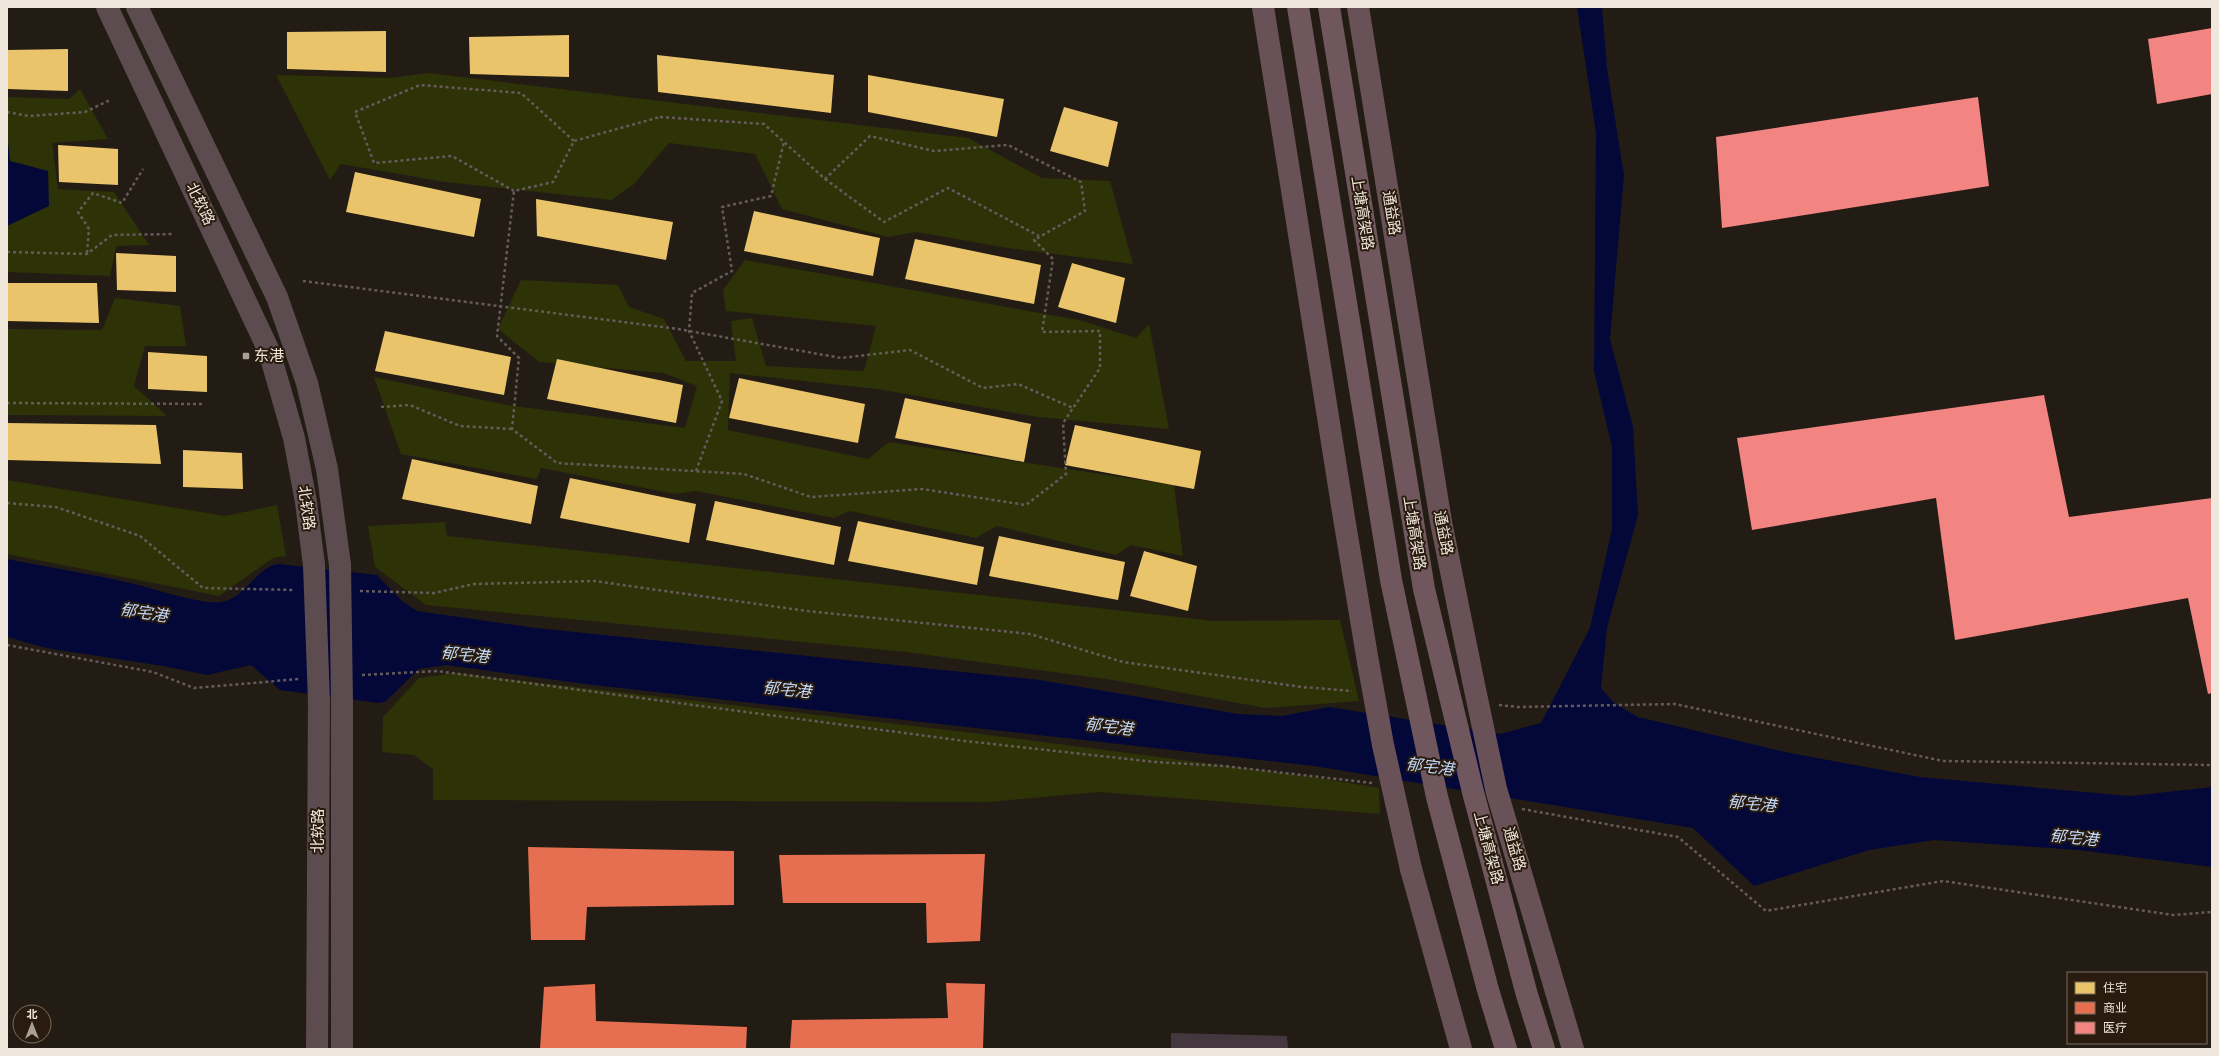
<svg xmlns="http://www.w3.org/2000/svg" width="2219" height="1056" font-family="Spectral,'Noto Sans SC',serif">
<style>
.green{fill:#2d3207}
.water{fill:#030839}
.homes{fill:#e9c46a}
.shops{fill:#e76f51}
.health{fill:#f28482}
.building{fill:#44383e}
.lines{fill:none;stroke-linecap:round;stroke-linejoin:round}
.path{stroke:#665b5b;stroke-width:2.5;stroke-dasharray:3 3;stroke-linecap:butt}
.minor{stroke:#5c4c4f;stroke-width:22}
.major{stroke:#685257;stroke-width:22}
.minor-bridge{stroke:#5c4c4f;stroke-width:22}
.major-bridge{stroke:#685257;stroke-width:22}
.highway-bridge{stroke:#70575e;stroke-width:22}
.poi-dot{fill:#a89f96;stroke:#291c0e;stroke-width:1.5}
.labels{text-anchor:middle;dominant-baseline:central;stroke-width:4;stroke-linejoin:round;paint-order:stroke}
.street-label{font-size:15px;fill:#efe6dc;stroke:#291c0e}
.poi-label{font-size:15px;fill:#efe6dc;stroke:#291c0e;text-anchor:start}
.water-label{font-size:16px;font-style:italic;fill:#c2d8fb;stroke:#291c0e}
</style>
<rect width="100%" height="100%" fill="#231c14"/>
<!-- green -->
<g class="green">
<polygon points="428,73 968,138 1042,178 1110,181 1133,264 1008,248 917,232 888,237 782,209 755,154 669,143 633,185 611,200 445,182 341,164 330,180 276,75 390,78"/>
<polygon points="80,89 108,139 52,143 58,189 114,192 149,245 116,246 110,276 7,272 7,97 69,99"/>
<polygon points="745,260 1079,320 1136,338 1149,324 1169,429 1038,417 877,389 730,373 728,430 868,459 889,442 1174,485 1183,556 1131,545 1116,555 997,526 976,538 850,511 834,518 696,491 676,494 541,468 537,479 401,454 374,377 507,405 685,428 697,386 663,373 539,362 498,329 521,280 618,285 629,307 664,319 686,361 736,361 731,321 752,318 766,366 864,371 876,326 726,311 723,290"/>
<polygon points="115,298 180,306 186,346 145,346 134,386 167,416 7,415 7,329 102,330"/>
<polygon points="7,480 225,516 277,505 286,556 273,558 219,596 7,554"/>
<polygon points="445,522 447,536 1214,621 1340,620 1359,701 1265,708 1113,680 906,652 426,605 375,567 368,526"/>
<polygon points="454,673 965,732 1313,777 1379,788 1380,814 1099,792 989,802 433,800 433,769 414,755 382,752 383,717 419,678"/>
</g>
<!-- water -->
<g class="water">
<path d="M1577 7H1602L1607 68 1624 175 1610 339 1633 427 1638 515 1607 628 1601 688 1615 704 1638 717 1790 753 1920 777 2130 796 2212 787V867L2079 850 1934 840 1869 850 1754 886 1693 828 1314 766 585 684 446 665 419 669 385 702 378 703 280 690 251 665 207 675 163 666 46 648 7 637V559C47 567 87 573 126 582 150 587 199 605 221 602 246 598 255 568 278 564L377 575 402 601 417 611 536 628 1040 680 1238 714 1282 716 1329 707 1500 734 1541 723 1590 628 1612 529V447L1594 371 1596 133Z"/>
<polygon points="7,131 10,161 48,171 49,206 7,226"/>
</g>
<!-- homes -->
<g class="homes">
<polygon points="386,31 386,72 287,69 287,32"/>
<polygon points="569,35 569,77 470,74 469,37"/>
<polygon points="68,49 68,91 7,89 7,50"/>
<polygon points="657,55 834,75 831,113 658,92"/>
<polygon points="868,75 1004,99 997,137 868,112"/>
<polygon points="1064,107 1118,122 1108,167 1050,151"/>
<polygon points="58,145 118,149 118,185 59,182"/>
<polygon points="355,172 481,199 474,237 346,212"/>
<polygon points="536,199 673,222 666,260 537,236"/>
<polygon points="754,211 880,238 873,276 744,251"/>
<polygon points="915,239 1041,265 1034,304 905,279"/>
<polygon points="116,253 176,256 176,292 117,290"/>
<polygon points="1072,263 1125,278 1116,323 1058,307"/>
<polygon points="7,283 97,283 99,323 7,321"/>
<polygon points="385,331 511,357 504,395 375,371"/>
<polygon points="148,352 207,356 207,392 148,389"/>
<polygon points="557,359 683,385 676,423 547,399"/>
<polygon points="739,378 865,404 858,443 729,418"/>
<polygon points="905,398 1031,424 1024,462 895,438"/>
<polygon points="7,423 156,425 161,464 7,460"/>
<polygon points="1075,425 1201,451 1194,489 1065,465"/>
<polygon points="183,450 242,453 243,489 183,487"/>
<polygon points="412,459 538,486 531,524 402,499"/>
<polygon points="570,478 696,504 689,543 560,518"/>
<polygon points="715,501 841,527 834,565 706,540"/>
<polygon points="858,521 984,547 977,585 848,561"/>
<polygon points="999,536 1125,562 1118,600 989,576"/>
<polygon points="1144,551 1197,566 1188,611 1130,596"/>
</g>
<!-- shops -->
<g class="shops">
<polygon points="528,847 734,851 734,905 587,907 585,940 531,940"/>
<polygon points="985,854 980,941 927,943 926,903 783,903 779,855"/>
<polygon points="946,983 985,984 983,1049 790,1049 792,1020 948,1018"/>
<polygon points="595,984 596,1021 747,1027 746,1049 540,1049 544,987"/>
</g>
<!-- health -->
<g class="health">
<polygon points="2212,28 2212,94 2157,104 2148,39"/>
<polygon points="1978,97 1989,186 1722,228 1716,137"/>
<polygon points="2044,395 2069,517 2212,498 2212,693 2208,694 2188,598 1955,640 1936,498 1752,530 1737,438"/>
</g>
<!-- building -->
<polygon class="building" points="1171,1033 1287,1036 1288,1049 1171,1049"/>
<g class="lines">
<!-- path -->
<g class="path">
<polyline points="7,112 29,116 85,112 110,100"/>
<polygon points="660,117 764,124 825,179 870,136 934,151 1008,145 1081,182 1085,211 1034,240 1053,259 1042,332 1100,331 1100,368 1063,423 1066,474 1026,505 922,489 811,497 744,474 557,463 512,429 519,358 497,336 514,191 553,182 574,141"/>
<polyline points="825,179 884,222 948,188 1039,236"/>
<polyline points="514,191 452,156 374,163 355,112 420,85 521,93 574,141"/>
<polyline points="7,252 87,254 112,235 174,234"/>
<polyline points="87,253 89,229 78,212 93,193 122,203 143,169"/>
<polyline points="303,281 678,329 841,358 910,350 983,388 1018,384 1073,408"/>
<polyline points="7,403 203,404"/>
<polyline points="381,407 410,405 460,426 512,429"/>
<polyline points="696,471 722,401 689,331 692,293 732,271 722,207 771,196 784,142"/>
<polyline points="7,503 56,507 140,536 203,588 295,590"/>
<polyline points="360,591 434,593 474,584 594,581 807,611 1030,634 1123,662 1302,687 1352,691"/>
<polyline points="7,645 153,672 194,688 299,679"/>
<polyline points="362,675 437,671 965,741 1155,762 1224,766 1372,783"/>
<polyline points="1499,705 1518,707 1675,704 1943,761 2212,765"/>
<polyline points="1522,809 1678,837 1766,911 1943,881 2173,915 2212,912"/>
</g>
<!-- minor -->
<g class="minor">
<polyline points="107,7 269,351 294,438 306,502 314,565"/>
<polyline points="137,7 277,297 307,383 327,469 340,565"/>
<polyline points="342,703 342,1049"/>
<polyline points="317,1049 319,701"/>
</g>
<!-- major -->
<g class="major">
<polyline points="1263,7 1344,518 1368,662"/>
<polyline points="1358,7 1441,522 1473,680"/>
<polyline points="1518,863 1573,1049"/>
<polyline points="1411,869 1461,1049"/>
</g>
<!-- minor-bridge -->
<g class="minor-bridge">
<polyline points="314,565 319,701"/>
<polyline points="340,565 342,703"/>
</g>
<!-- major-bridge -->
<g class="major-bridge">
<polyline points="1368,662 1383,745 1411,869"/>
<polyline points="1473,680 1496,789 1518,863"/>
</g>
<!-- highway-bridge -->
<g class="highway-bridge">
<polyline points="1298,7 1391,580 1437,797 1488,990 1506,1049"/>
<polyline points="1329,7 1424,589 1473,792 1527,995 1544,1049"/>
</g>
</g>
<!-- markers -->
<rect class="poi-dot" x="242" y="352" width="8" height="8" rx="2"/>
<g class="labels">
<!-- street labels -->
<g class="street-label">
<text transform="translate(200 204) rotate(64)">北软路</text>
<text transform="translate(1362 213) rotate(81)">上塘高架路</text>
<text transform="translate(1391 213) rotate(81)">通益路</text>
<text transform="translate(306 508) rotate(82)">北软路</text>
<text transform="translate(1414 533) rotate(81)">上塘高架路</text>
<text transform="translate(1443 533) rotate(79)">通益路</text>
<text transform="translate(318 831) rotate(-90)">北软路</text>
<text transform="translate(1488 848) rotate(75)">上塘高架路</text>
<text transform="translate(1514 849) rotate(74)">通益路</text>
</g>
<!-- poi labels -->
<g class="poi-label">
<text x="254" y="356">东港</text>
</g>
<!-- water labels -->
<g class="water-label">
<text transform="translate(144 613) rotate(9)">郁宅港</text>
<text transform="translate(465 655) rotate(6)">郁宅港</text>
<text transform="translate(787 690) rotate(6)">郁宅港</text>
<text transform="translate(1109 727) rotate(7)">郁宅港</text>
<text transform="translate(1430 767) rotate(7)">郁宅港</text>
<text transform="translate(1752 804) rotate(6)">郁宅港</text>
<text transform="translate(2074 838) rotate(6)">郁宅港</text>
</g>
</g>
<!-- border -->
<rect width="2219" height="1056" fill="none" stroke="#efe6dc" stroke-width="16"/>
<!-- legend -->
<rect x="2067" y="972" width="140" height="72" fill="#291c0e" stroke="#786d60"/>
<rect x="2075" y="982" width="20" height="12" fill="#e9c46a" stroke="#786d60"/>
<text x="2103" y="992" font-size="12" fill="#efe6dc">住宅</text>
<rect x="2075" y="1002" width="20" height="12" fill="#e76f51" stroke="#786d60"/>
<text x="2103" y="1012" font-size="12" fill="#efe6dc">商业</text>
<rect x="2075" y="1022" width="20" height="12" fill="#f28482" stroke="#786d60"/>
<text x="2103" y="1032" font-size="12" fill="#efe6dc">医疗</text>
<!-- north arrow -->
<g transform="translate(32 1024)"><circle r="19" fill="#291c0e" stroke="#786d60"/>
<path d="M0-3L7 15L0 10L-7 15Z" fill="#a89f96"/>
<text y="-6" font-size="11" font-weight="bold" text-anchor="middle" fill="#efe6dc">北</text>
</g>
</svg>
